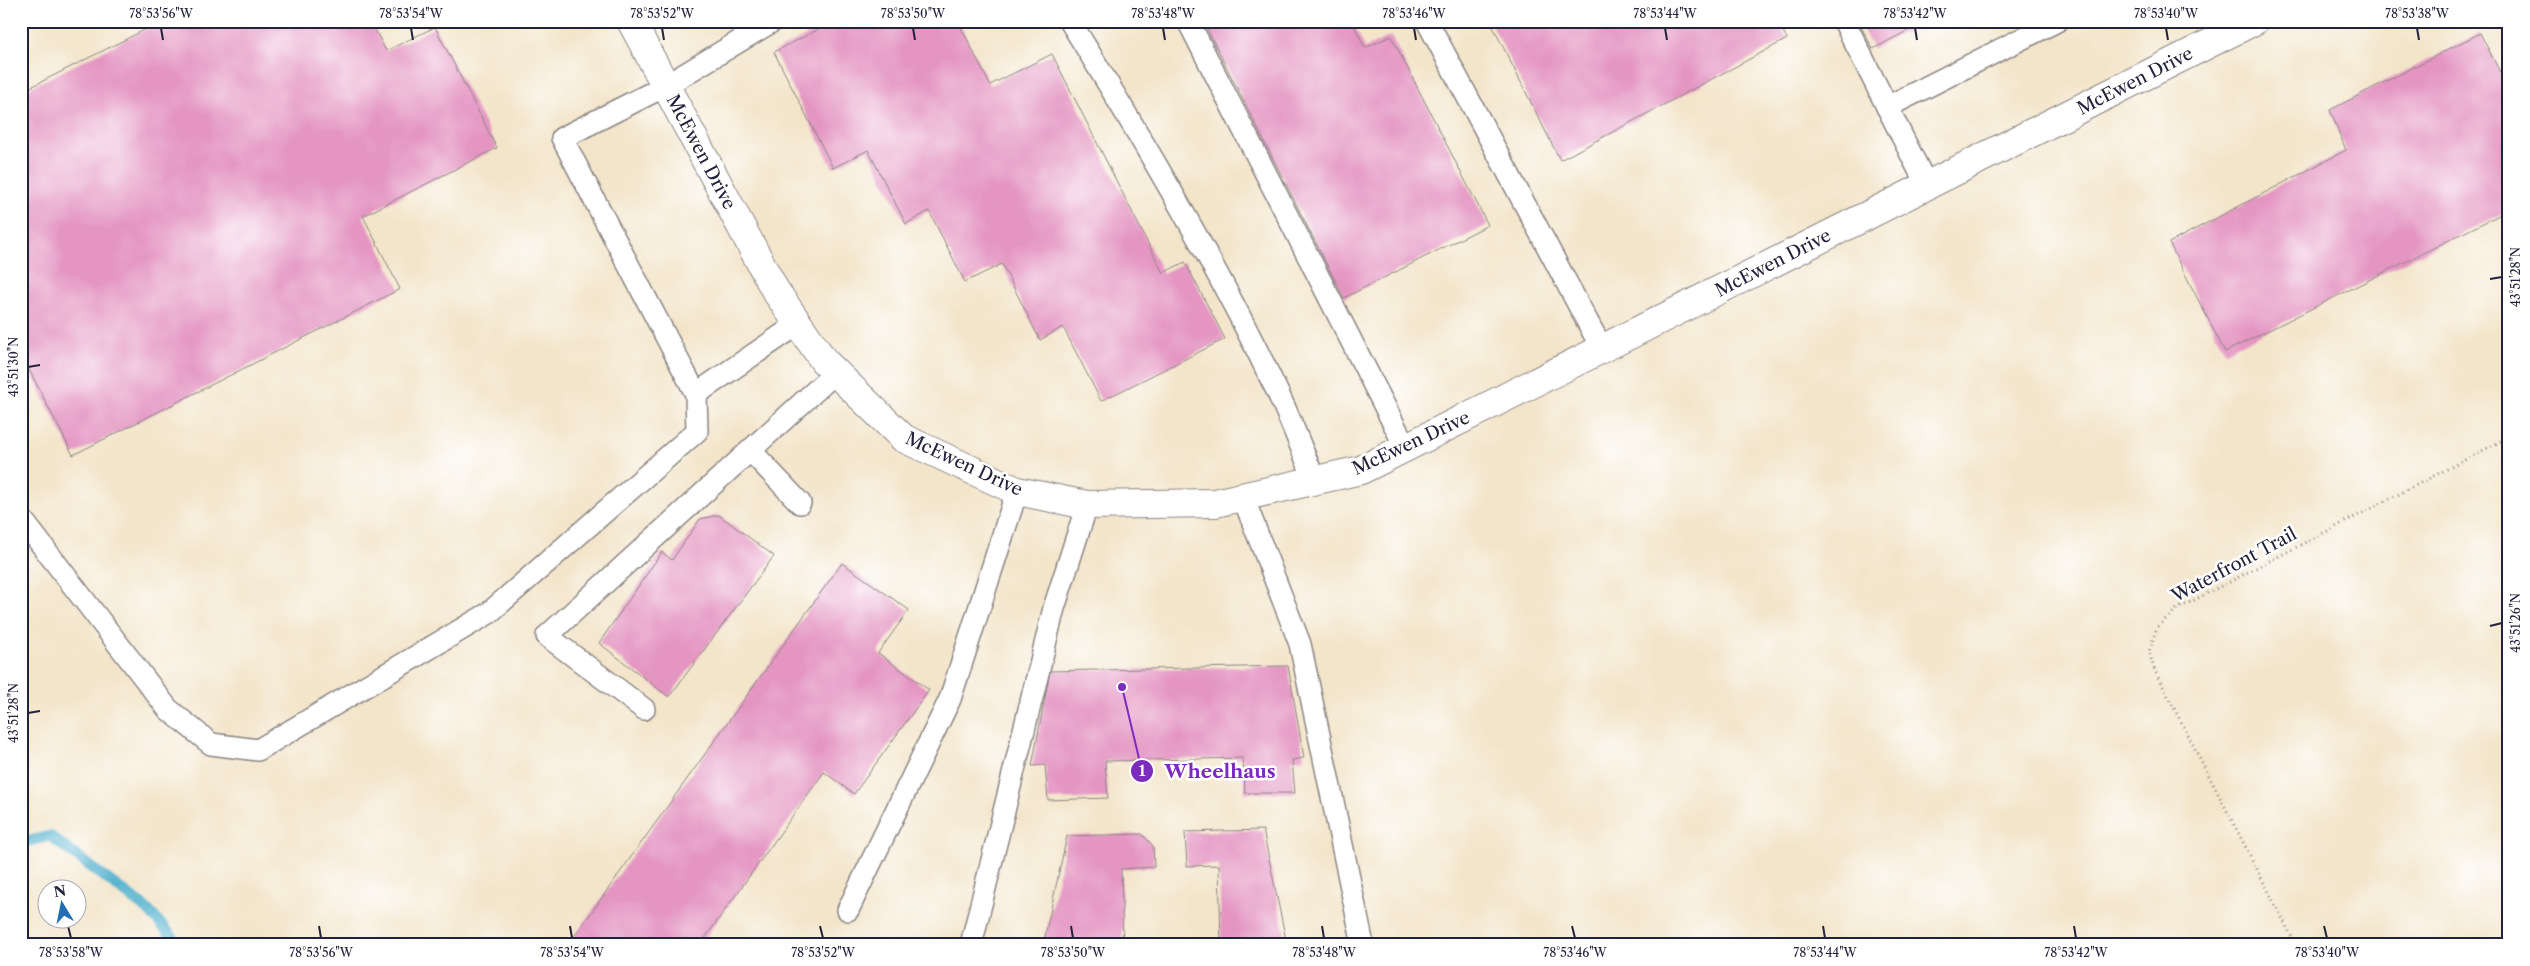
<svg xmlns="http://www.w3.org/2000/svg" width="2530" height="966" font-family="'Libre Caslon Text',serif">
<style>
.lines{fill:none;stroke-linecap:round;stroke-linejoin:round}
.stream{stroke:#4caecb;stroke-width:11}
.building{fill:#e495c2}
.service-casing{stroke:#8a8482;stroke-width:24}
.minor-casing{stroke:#8a8482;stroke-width:30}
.path{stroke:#8a8482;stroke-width:3;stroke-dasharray:1 4;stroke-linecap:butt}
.service{stroke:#fff;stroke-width:21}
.minor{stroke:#fff;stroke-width:28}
.ticks{fill:none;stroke:#22223b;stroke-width:2}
.labels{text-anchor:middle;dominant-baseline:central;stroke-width:5;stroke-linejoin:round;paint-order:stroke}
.street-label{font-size:18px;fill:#22223b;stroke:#fff}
.leader{fill:none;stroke:#7b2cbf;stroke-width:2}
.callout-dot{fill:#7b2cbf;stroke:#fff;stroke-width:2}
.mark-label{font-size:15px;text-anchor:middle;font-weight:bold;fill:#fff}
.callout-label{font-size:19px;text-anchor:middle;font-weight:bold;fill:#7b2cbf;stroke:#fff;stroke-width:5;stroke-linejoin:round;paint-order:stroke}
.neatline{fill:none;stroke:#22223b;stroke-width:2}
.ticks-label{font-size:12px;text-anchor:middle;fill:#22223b}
</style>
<rect width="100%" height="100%" fill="#fff"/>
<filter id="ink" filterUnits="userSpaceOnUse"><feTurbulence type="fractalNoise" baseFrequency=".02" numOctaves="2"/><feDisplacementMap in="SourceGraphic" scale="10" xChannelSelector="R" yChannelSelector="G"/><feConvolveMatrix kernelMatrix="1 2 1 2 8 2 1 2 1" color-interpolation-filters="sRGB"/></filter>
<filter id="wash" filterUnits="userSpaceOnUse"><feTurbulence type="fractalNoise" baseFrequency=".0096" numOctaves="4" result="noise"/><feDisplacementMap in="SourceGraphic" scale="20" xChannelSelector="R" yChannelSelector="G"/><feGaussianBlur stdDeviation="1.12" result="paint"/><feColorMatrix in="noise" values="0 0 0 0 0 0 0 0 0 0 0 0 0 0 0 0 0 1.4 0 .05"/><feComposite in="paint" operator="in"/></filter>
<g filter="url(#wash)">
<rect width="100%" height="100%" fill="#f3e5ca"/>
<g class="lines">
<!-- stream -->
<polyline class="stream" points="21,843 50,836 147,909 180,945"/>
</g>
<g id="blocks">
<!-- building -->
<g class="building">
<polygon points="162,21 382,21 373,26 386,51 435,27 497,148 363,216 400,289 73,455 21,354 21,92"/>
<polygon points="835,21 958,21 990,85 1052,54 1163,273 1185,262 1225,339 1101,401 1063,327 1040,340 1002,264 965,282 929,211 906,224 868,150 833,168 774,52"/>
<polygon points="1203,21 1352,21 1365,48 1391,36 1488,225 1344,298"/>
<polygon points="1490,21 1778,21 1787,39 1560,160"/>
<polygon points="1858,21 1926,21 1873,49"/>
<polygon points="2480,33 2501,74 2509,71 2509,210 2225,352 2169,243 2346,150 2330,110"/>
<polygon points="719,515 774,556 669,697 599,643 662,552 672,560 700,519"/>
<polygon points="842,563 909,610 878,653 929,690 854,794 824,772 705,938 714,945 568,945"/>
<polygon points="1288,666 1304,758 1292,760 1295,793 1245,793 1243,758 1105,761 1108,798 1048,800 1045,765 1032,766 1050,671"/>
<polygon points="1263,830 1287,945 1221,945 1219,865 1187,866 1185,832"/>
<polygon points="1142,834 1153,846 1154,867 1121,869 1123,945 1043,945 1067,836"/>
</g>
</g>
</g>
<g filter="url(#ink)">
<use href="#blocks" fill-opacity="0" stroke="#8a8482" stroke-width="1"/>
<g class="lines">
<defs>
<g id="service">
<path d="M1070 21C1142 139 1213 258 1273 383 1289 414 1301 448 1315 481"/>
<polyline points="1188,21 1406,448"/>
<polyline points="1427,21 1602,349"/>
<polyline points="1844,21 1927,186"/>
<polyline points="1887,107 2057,21"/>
<polyline points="696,394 798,324"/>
<polyline points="750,450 800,503"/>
<polyline points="1243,497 1300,644 1363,945"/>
<polyline points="21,518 168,709 211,744 258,750 489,613 697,431 696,394 562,138 665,86 773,21"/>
<polyline points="644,709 547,636 836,372"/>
<polyline points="848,910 950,699 1017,491"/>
<polyline points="971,945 1054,608 1087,505"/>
</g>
<polyline id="minor" points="631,21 775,290 824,361 903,438 1017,491 1087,505 1215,503 1361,470 2254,21"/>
</defs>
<!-- service casing -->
<use href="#service" class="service-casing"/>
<!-- minor casing -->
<use href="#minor" class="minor-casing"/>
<!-- path -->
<polyline class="path" points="2296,945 2155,671 2149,652 2157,627 2177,609 2509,437"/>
<!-- service -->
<use href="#service" class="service"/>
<!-- minor -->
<use href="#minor" class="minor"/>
</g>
</g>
<!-- ticks -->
<path class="ticks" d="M161 28 163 40M411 28 413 40M662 28 664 40M913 28 915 40M1163 28 1165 40M1414 28 1416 40M1665 28 1667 40M1915 28 1917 40M2166 28 2168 40M2417 28 2419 40M2490 279 2502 277M28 367 40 365M2490 626 2502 623M28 713 40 711M68 926 71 938M319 926 321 938M570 926 572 938M820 926 823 938M1071 926 1073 938M1322 926 1324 938M1572 926 1575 938M1823 926 1825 938M2074 926 2076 938M2324 926 2327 938"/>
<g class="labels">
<!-- street labels -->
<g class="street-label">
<text transform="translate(2135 81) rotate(-27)">McEwen Drive</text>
<text transform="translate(701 152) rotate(62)">McEwen Drive</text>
<text transform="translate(1773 263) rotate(-27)">McEwen Drive</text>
<text transform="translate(1411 443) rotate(-25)">McEwen Drive</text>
<text transform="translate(964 464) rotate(25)">McEwen Drive</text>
<text transform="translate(2234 565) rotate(-28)">Waterfront Trail</text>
</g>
</g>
<!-- callouts -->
<path class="leader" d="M1122 687L1142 771"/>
<g class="callout-dot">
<circle cx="1122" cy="687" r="5"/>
<circle cx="1142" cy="771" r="12"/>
</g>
<g class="mark-label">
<text x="1142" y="776">1</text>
</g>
<g class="callout-label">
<text x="1220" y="778">Wheelhaus</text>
</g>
<!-- margin -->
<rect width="2530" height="966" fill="none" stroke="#fff" stroke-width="55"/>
<!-- north arrow -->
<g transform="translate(62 904) rotate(350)"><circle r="24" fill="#ffffff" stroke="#a7a7b1"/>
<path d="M0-4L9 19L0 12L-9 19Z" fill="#1f6fb2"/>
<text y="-8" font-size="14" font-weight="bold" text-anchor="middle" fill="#22223b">N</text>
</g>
<rect x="28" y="28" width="2474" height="910" class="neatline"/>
<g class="ticks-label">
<text x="161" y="18">78°53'56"W</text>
<text x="411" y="18">78°53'54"W</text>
<text x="662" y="18">78°53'52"W</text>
<text x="913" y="18">78°53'50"W</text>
<text x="1163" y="18">78°53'48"W</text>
<text x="1414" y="18">78°53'46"W</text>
<text x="1665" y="18">78°53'44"W</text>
<text x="1915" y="18">78°53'42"W</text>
<text x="2166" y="18">78°53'40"W</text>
<text x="2417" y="18">78°53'38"W</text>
<text transform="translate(2516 277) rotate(-90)" y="4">43°51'28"N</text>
<text transform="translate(14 367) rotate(-90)" y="4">43°51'30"N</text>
<text transform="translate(2516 623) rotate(-90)" y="4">43°51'26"N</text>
<text transform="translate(14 713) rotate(-90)" y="4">43°51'28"N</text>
<text x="71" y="957">78°53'58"W</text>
<text x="321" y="957">78°53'56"W</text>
<text x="572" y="957">78°53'54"W</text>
<text x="823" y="957">78°53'52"W</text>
<text x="1073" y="957">78°53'50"W</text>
<text x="1324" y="957">78°53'48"W</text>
<text x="1575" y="957">78°53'46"W</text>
<text x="1825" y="957">78°53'44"W</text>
<text x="2076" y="957">78°53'42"W</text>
<text x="2327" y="957">78°53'40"W</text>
</g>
</svg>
